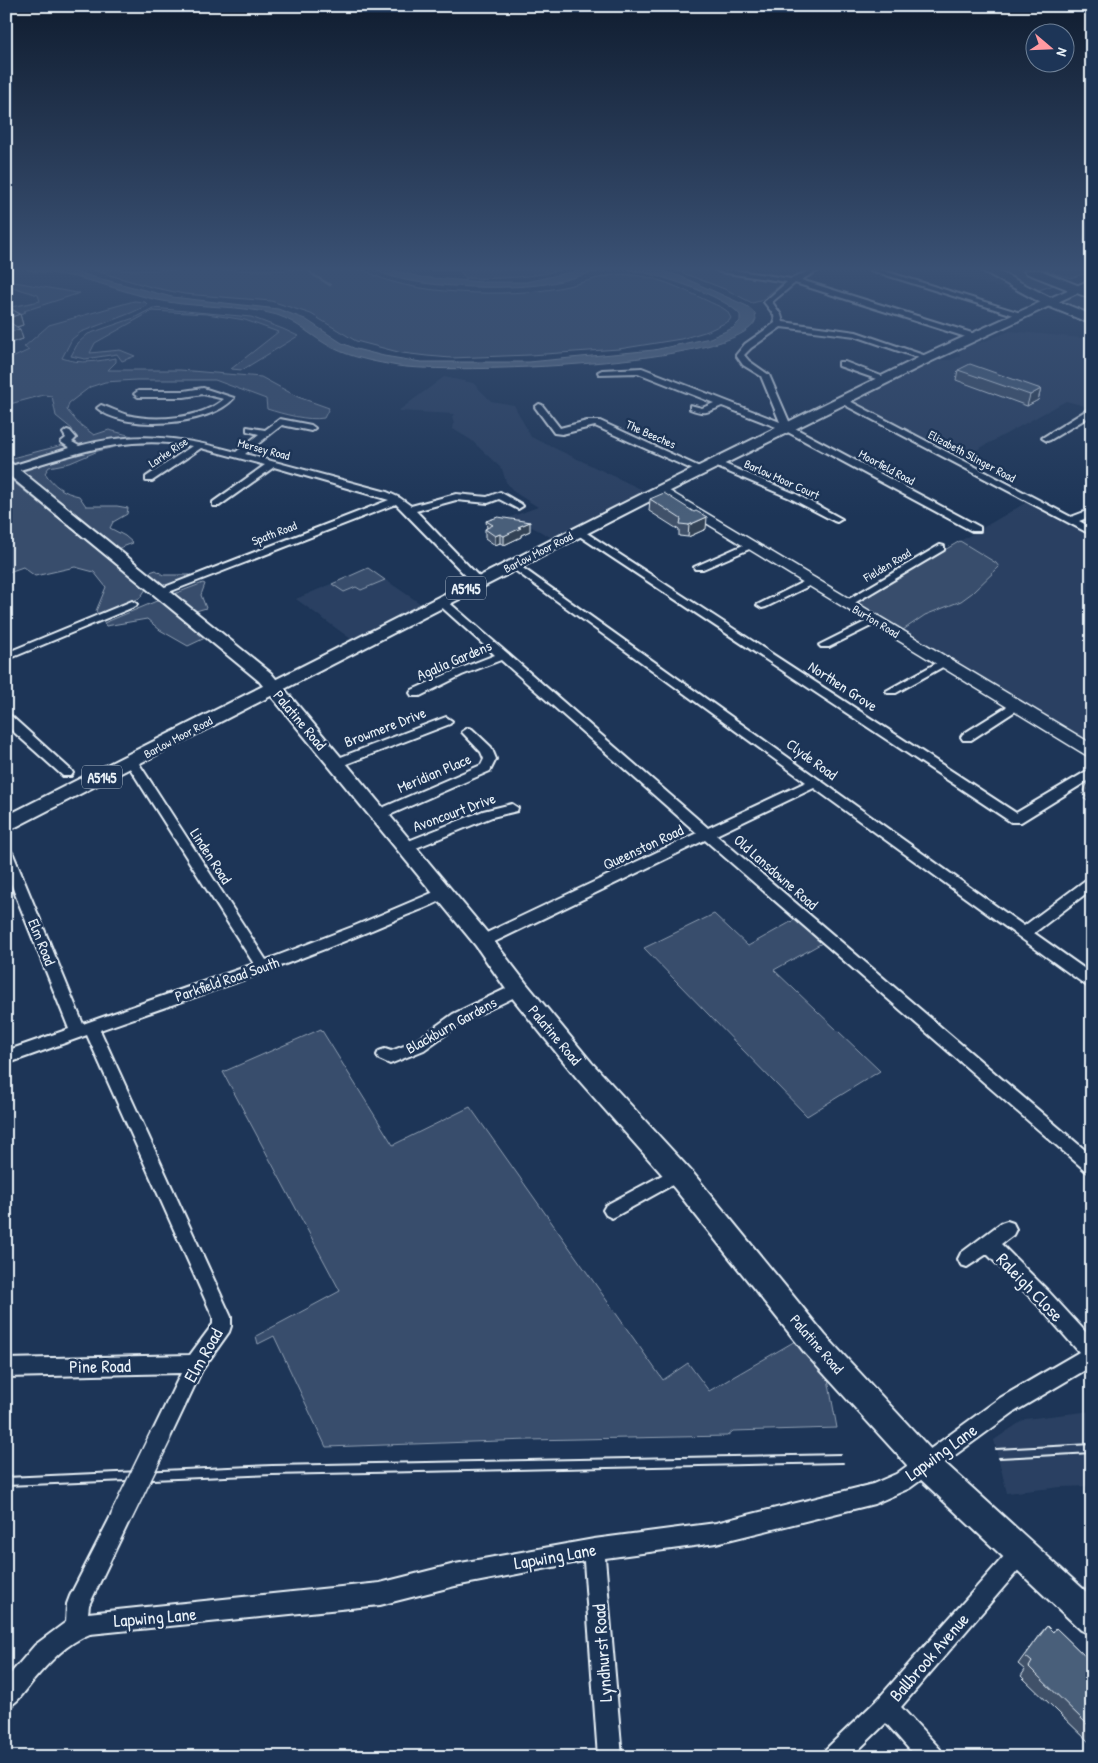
<svg xmlns="http://www.w3.org/2000/svg" width="1098" height="1763" font-family="'Patrick Hand',sans-serif">
<style>
.built{fill:#2a4162}
.green{fill:#374d6c;stroke:#909fb2}
.water{fill:#5d7089;stroke:#95a4b5}
.lines{fill:none;stroke-linecap:round;stroke-linejoin:round}
.stream{stroke:#95a4b5;stroke-width:2.5}
.minor-casing{stroke:#e8f1f8;stroke-width:4}
.tertiary-casing{stroke:#e8f1f8;stroke-width:3}
.secondary-casing{stroke:#e8f1f8;stroke-width:4}
.primary-casing{stroke:#e8f1f8;stroke-width:4}
.trunk-casing{stroke:#e8f1f8;stroke-width:4}
.minor{fill:#1d3557;fill-rule:evenodd}
.tertiary{fill:#1d3557;fill-rule:evenodd}
.secondary{fill:#1d3557;fill-rule:evenodd}
.primary{fill:#1d3557;fill-rule:evenodd}
.trunk{fill:#1d3557;fill-rule:evenodd}
.tram{stroke:#e8f1f8;stroke-width:2}
.minor-bridge-casing{stroke:#e8f1f8;stroke-width:24;stroke-linecap:butt}
.minor-bridge{stroke:#1d3557;stroke-width:21}
.wall{fill:#3f5169;stroke:#e8f1f8}
.shaded-wall{fill:#334255;stroke:#e8f1f8}
.building{fill:#495e7a;stroke:#e8f1f8}
.labels{text-anchor:middle;dominant-baseline:central;stroke-width:5;stroke-linejoin:round;paint-order:stroke}
.far-street-label{font-size:12px;fill:#e8f1f8;stroke:#1d3557}
.shield{fill:#1d3557;stroke:#abb9c8;stroke-width:1}
.shield-label{font-size:14px;font-weight:bold;fill:#e8f1f8}
.street-label{font-size:15px;fill:#e8f1f8;stroke:#1d3557}
.near-street-label{font-size:18px;fill:#e8f1f8;stroke:#1d3557}
</style>
<rect width="100%" height="100%" fill="#1d3557"/>
<filter id="ink" filterUnits="userSpaceOnUse"><feTurbulence type="fractalNoise" baseFrequency=".02" numOctaves="2"/><feDisplacementMap in="SourceGraphic" scale="10" xChannelSelector="R" yChannelSelector="G"/><feConvolveMatrix kernelMatrix="1 2 1 2 8 2 1 2 1" color-interpolation-filters="sRGB"/></filter>
<g filter="url(#ink)">
<!-- built -->
<g class="built">
<polygon points="935,270 977,270 1008,284 1019,293"/>
<polygon points="1010,331 1092,339 1092,408 1066,401 962,458 856,402 857,399 938,360 951,360 960,356 959,350 969,344 983,342"/>
<polygon points="444,377 473,383 491,401 514,405 531,437 647,492 554,539 532,527 525,530 505,519 538,507 514,492 506,482 502,469 471,440 453,429 454,424 452,417 454,414 398,411"/>
<polygon points="1027,502 1092,537 1092,744 856,602"/>
<polygon points="368,568 421,604 351,639 296,599"/>
<polygon points="1092,1411 1092,1486 1061,1487 1007,1493 994,1440 1025,1419"/>
</g>
<!-- green -->
<g class="green">
<path d="M92 270H365C403 296 513 297 558 288 583 284 606 272 632 275 663 277 693 295 721 307L727 311 731 318 729 321 708 331 681 339 619 349 530 355 451 358 427 356 402 353 356 341 311 314 271 301 184 294 151 287Z"/>
<path d="M427 270H561C528 278 498 279 465 278L460 271Z"/>
<polygon points="675,270 716,270 784,282 760,301 752,303 727,290"/>
<polygon points="995,270 1019,270 1054,285 1036,291"/>
<polygon points="1043,270 1092,270 1092,271 1071,278"/>
<polygon points="15,282 77,293 80,293 24,311 26,312 17,315 6,308 40,301 38,295 6,285"/>
<polygon points="1075,293 1092,297 1092,318 1061,304 1061,300"/>
<path d="M134 301 145 302 148 305 131 313 81 332 72 339 62 358C81 365 97 361 116 358V362L108 370H180L261 377 298 397 329 408 324 418C308 421 283 414 267 409L266 399 215 380H136L105 382 90 387 69 403 67 410 78 423 94 435 109 430 132 436 84 444 14 465 8 459 63 445 74 438 72 429 56 416 52 396 44 395 6 405V361L29 350 24 347 49 325Z"/>
<polygon points="153,308 251,317 283,329 298,336 242,370 231,369 278,332 245,320 207,314 152,311 95,343 90,353 120,350 135,356 122,361 117,354 85,359 71,356 78,343 88,334 134,318"/>
<path d="M131 443 98 451 70 463 49 467 45 473C54 486 64 493 79 496L86 506H117L128 508 127 514 113 522 110 528 125 536 133 543 117 549 21 472 90 449Z"/>
<polygon points="6,476 146,589 140,598 99,615 96,611 106,587 94,572 75,567 35,576 23,567 6,573"/>
<polygon points="960,541 996,563 999,567 972,593 961,601 925,615 903,630 856,602"/>
<polygon points="368,568 385,580 361,590 356,587 344,592 332,584"/>
<polygon points="156,570 163,575 190,575 193,577 166,588 147,573"/>
<polygon points="203,583 205,584 201,595 206,608 196,611 174,594"/>
<polygon points="159,600 205,638 188,646 160,630 147,619 106,626 104,623"/>
<polygon points="714,914 748,946 796,919 822,943 774,970 880,1071 807,1116 644,948"/>
<polygon points="321,1029 393,1145 470,1107 663,1380 688,1363 709,1391 797,1340 828,1379 837,1428 733,1431 727,1436 529,1440 326,1447 274,1336 258,1344 256,1336 340,1291 223,1072"/>
</g>
<!-- water -->
<g class="water">
<path d="M27 270H67L172 297 278 309 305 319 342 343 356 349 384 356 421 362H529L654 350 710 338 733 328 740 321V315C726 296 653 272 629 270H660L680 276 747 306 755 313 756 319C744 366 446 374 398 366 376 362 353 358 333 348 313 338 298 322 277 315 242 305 203 308 168 302 138 297 112 286 83 279 65 274 46 273 27 270Z"/>
<path d="M376 270H393L420 277 483 282H526L580 270H612C589 271 568 281 546 284 508 290 408 289 376 270Z"/>
</g>
<g class="lines">
<!-- stream -->
<polyline class="stream" points="309,270 312,274 330,285"/>
<defs>
<g id="minor">
<path d="M716 270H733L791 279 811 270H819L801 280 975 334V338H969L795 283 772 302 781 315 783 322 856 332 932 358 925 360 855 336 781 327 751 348 744 355 749 361 769 375 791 426 980 527V531H972L784 430 722 406C708 412 705 415 690 409V405L702 408 714 403 638 373 599 374 598 372 602 370 642 368 780 422 761 376 743 365 736 355 745 344 775 323 774 315 764 302 787 282 720 272Z"/>
<polygon points="870,270 881,270 1024,314 1017,316"/>
<polygon points="839,362 845,362 889,379 882,381 839,366"/>
<path d="M203 388 234 398C211 426 124 432 97 408L101 405C110 408 118 412 127 415 155 422 201 419 224 399L203 394 184 397H138L134 394 138 391H184Z"/>
<polygon points="842,397 1071,517 1092,509 1092,516 1079,521 1092,528 1092,535 839,402 839,398"/>
<polygon points="539,404 542,405 560,428 587,421 600,421 706,470 704,472 698,472 595,426 562,434 554,433 535,407"/>
<polygon points="1087,410 1092,410 1092,415 1050,440 1047,441 1042,438"/>
<path d="M280 419 311 425 315 428 311 431 282 425 245 454 387 492 400 498 411 506 456 494 487 497 500 492 521 504 523 506 518 509 499 499 488 503 456 500 416 511 482 580 483 582 482 584H474L396 504 161 595 156 592 157 590 389 500 274 467 219 506H213V502L265 465 201 448 152 481H146V477L192 446C123 433 71 456 6 474V468L8 467 70 448 61 442 66 438 63 433 67 430 70 431 76 438 72 442 79 446C136 431 180 437 236 452L259 434 247 431V427L265 430Z"/>
<polygon points="715,460 796,494 842,519 837,522 834,521 790,498 712,465 710,463"/>
<polygon points="579,528 1016,813 1092,768 1092,778 1021,822 1011,822 575,533 575,529"/>
<polygon points="750,542 754,543 754,547 703,569 695,569 694,567"/>
<polygon points="940,545 944,546 944,550 851,605 847,606 842,603"/>
<polygon points="513,561 1024,926 1087,879 1092,877 1092,889 1034,933 1092,974 1092,988 1087,986 814,788 716,835 1092,1156 1092,1173 1086,1171 705,840 488,945 483,946 478,945 476,941 478,937 697,833 501,660 462,675 420,696 412,696 410,693 412,690 454,671 495,655 437,603 436,601 437,599 445,599 708,828 806,782 509,566 508,564 509,562"/>
<polygon points="811,578 815,579 816,581 815,583 766,607 762,608 757,605"/>
<polygon points="132,601 137,604 136,606 6,660 6,653"/>
<polygon points="875,617 879,618 880,620 879,622 829,647 821,647 819,645"/>
<polygon points="944,659 948,660 950,662 948,664 896,693 888,693 886,691"/>
<polygon points="1016,701 1020,702 1022,705 1020,708 971,740 963,740 961,737 963,734"/>
<polygon points="6,714 10,715 71,770 73,773 71,776 63,776 6,725"/>
<polygon points="446,717 452,721 450,724 341,766 337,767 331,763 333,760"/>
<polygon points="468,728 472,729 491,747 496,759 490,771 385,817 375,817 373,814 375,811 481,765 484,759 481,752 462,732"/>
<path d="M132 758 136 759 266 960 352 927 439 890H449L451 893C446 901 417 911 407 915 307 959 203 994 100 1030L231 1317V1326L229 1332 202 1370 167 1444 160 1447 153 1444 150 1437 181 1373 6 1377V1359L190 1355 213 1324V1317L87 1035 6 1064V1051L69 1029 6 871V849L11 851 13 854 83 1024 254 964 126 762Z"/>
<polygon points="512,804 518,808 517,811 492,817 411,850 401,850 399,847 401,844 483,811"/>
<polygon points="518,983 523,985 525,989 523,993 463,1022 424,1050 390,1064 379,1059 377,1055 379,1051 385,1049 391,1051 414,1042 453,1014"/>
<polygon points="677,1167 683,1169 685,1174 683,1179 618,1215 612,1218 606,1215 603,1210 606,1205"/>
<path d="M1007 1221 1013 1223 1016 1229 1013 1235 1001 1244 1049 1292 1092 1339V1366L1014 1412 910 1488 874 1504 716 1543 605 1558 622 1757H598L584 1561 455 1586 380 1605 90 1634C67 1643 49 1662 33 1681 25 1691 18 1703 6 1708V1679L35 1645 66 1622 67 1604 70 1596 115 1508 122 1505 129 1508 132 1515 89 1605 88 1613 380 1583 455 1564 594 1539 716 1523 873 1484 896 1474 1000 1398 1079 1352 1037 1304 987 1254 967 1267 961 1265 958 1259 961 1253 1001 1223Z"/>
<polygon points="1020,1543 1027,1546 1030,1553 1027,1560 901,1707 940,1749 943,1757 916,1757 886,1723 851,1757 823,1757 826,1749 878,1699 1013,1546"/>
</g>
<polygon id="tertiary" points="661,486 1092,744 1092,756 1086,755 657,493 655,490"/>
<polygon id="secondary" points="6,462 11,463 271,673 490,936 526,983 592,1063 693,1173 825,1335 936,1455 1092,1597 1092,1635 1081,1630 916,1475 805,1353 675,1189 576,1077 510,995 476,946 259,681 6,473"/>
<polygon id="primary" points="1092,279 1092,286 932,361 652,500 6,832 6,816 642,494 924,355"/>
<g id="trunk">
<polygon points="981,270 996,270 1053,299 1092,315 1092,324 1045,305"/>
<polygon points="1024,270 1040,270 1092,291 1092,299 1026,273"/>
</g>
</defs>
<!-- minor casing -->
<use href="#minor" class="minor-casing"/>
<!-- tertiary casing -->
<use href="#tertiary" class="tertiary-casing"/>
<!-- secondary casing -->
<use href="#secondary" class="secondary-casing"/>
<!-- primary casing -->
<use href="#primary" class="primary-casing"/>
<!-- trunk casing -->
<use href="#trunk" class="trunk-casing"/>
<!-- minor -->
<use href="#minor" class="minor"/>
<!-- tertiary -->
<use href="#tertiary" class="tertiary"/>
<!-- secondary -->
<use href="#secondary" class="secondary"/>
<!-- primary -->
<use href="#primary" class="primary"/>
<!-- trunk -->
<use href="#trunk" class="trunk"/>
<!-- tram -->
<g class="tram">
<polyline points="996,1449 1092,1444"/>
<polyline points="999,1458 1092,1453"/>
<polyline points="6,1477 272,1465 841,1454"/>
<polyline points="6,1486 273,1475 843,1463"/>
</g>
<defs>
<polyline id="minor-bridge" points="122,1515 160,1437"/>
</defs>
<!-- minor-bridge casing -->
<use href="#minor-bridge" class="minor-bridge-casing"/>
<!-- minor-bridge -->
<use href="#minor-bridge" class="minor-bridge"/>
</g>
<!-- wall -->
<g class="wall">
<polygon points="6,307 20,314 23,325 17,327 23,339 10,343 8,341 6,342"/>
<polygon points="958,370 1041,389 1038,400 1027,406 956,380"/>
<polygon points="650,499 706,529 688,537 679,536 679,530 649,511"/>
<polygon points="486,521 530,531 521,535 521,537 504,545 500,543 495,545 485,538 485,529 487,528"/>
<polygon points="1092,781 1092,803 1084,799 1086,796 1083,794 1087,784"/>
<polygon points="1047,1626 1053,1632 1056,1628 1092,1663 1092,1745 1021,1676 1025,1670 1018,1664 1039,1635"/>
</g>
<!-- shaded-wall -->
<g class="shaded-wall">
<polygon points="20,314 23,325 7,330 6,326 6,319"/>
<polygon points="20,329 23,339 10,343 7,333"/>
<polygon points="1041,389 1038,400 1027,406 1030,395"/>
<polygon points="707,517 706,529 688,537 689,525"/>
<polygon points="530,522 530,531 521,535 521,537 504,545 504,536 518,527"/>
<polygon points="500,534 500,543 495,545 495,536"/>
</g>
<!-- building -->
<g class="building">
<polygon points="6,307 8,307 20,314 6,319"/>
<polygon points="6,320 20,329 7,333 6,332"/>
<polygon points="970,364 1041,389 1030,395 958,370"/>
<polygon points="664,493 694,512 696,511 707,517 689,525 680,524 681,519 650,499"/>
<polygon points="498,517 530,522 518,527 521,528 504,536 500,534 495,536 485,529 493,525 486,521"/>
<polygon points="1092,781 1092,791 1088,789 1091,787 1087,784"/>
<polygon points="1047,1626 1053,1632 1056,1628 1092,1663 1092,1729 1029,1667 1032,1662 1025,1656"/>
</g>
</g>
<!-- sky -->
<linearGradient id="sky" x2="0" y2="1"><stop stop-color="#101d30"/><stop offset="0.52" stop-color="#3a5174"/><stop offset="1" stop-color="#3a5174" stop-opacity="0"/></linearGradient>
<rect width="1098" height="517" fill="url(#sky)"/>
<g class="labels">
<!-- far-street labels -->
<g class="far-street-label">
<text transform="translate(651 434) rotate(24)">The Beeches</text>
<text transform="translate(264 449) rotate(15)">Mersey Road</text>
<text transform="translate(168 452) rotate(-34)">Larke Rise</text>
<text transform="translate(972 456) rotate(28)">Elizabeth Slinger Road</text>
<text transform="translate(887 467) rotate(28)">Moorfield Road</text>
<text transform="translate(782 479) rotate(24)">Barlow Moor Court</text>
<text transform="translate(274 533) rotate(-21)">Spath Road</text>
<text transform="translate(538 552) rotate(-27)">Barlow Moor Road</text>
<text transform="translate(887 565) rotate(-31)">Fielden Road</text>
<text transform="translate(876 621) rotate(31)">Burton Road</text>
<text transform="translate(178 737) rotate(-28)">Barlow Moor Road</text>
</g>
<!-- shield labels -->
<g class="shield">
<rect x="446" y="576.5" width="40" height="23" rx="4"/>
<rect x="82" y="765.5" width="40" height="23" rx="4"/>
</g>
<g class="shield-label">
<text x="466" y="588">A5145</text>
<text x="102" y="777">A5145</text>
</g>
<!-- street labels -->
<g class="street-label">
<text transform="translate(454 660) rotate(-23)">Agalia Gardens</text>
<text transform="translate(843 686) rotate(33)">Northen Grove</text>
<text transform="translate(300 720) rotate(50)">Palatine Road</text>
<text transform="translate(385 727) rotate(-21)">Browmere Drive</text>
<text transform="translate(812 759) rotate(36)">Clyde Road</text>
<text transform="translate(434 773) rotate(-23)">Meridian Place</text>
<text transform="translate(454 812) rotate(-20)">Avoncourt Drive</text>
<text transform="translate(643 847) rotate(-25)">Queenston Road</text>
<text transform="translate(211 856) rotate(57)">Linden Road</text>
<text transform="translate(776 872) rotate(41)">Old Lansdowne Road</text>
<text transform="translate(42 942) rotate(68)">Elm Road</text>
<text transform="translate(227 979) rotate(-19)">Parkfield Road South</text>
<text transform="translate(451 1025) rotate(-29)">Blackburn Gardens</text>
<text transform="translate(555 1035) rotate(50)">Palatine Road</text>
<text transform="translate(817 1344) rotate(49)">Palatine Road</text>
</g>
<!-- near-street labels -->
<g class="near-street-label">
<text transform="translate(1030 1287) rotate(46)">Raleigh Close</text>
<text transform="translate(203 1355) rotate(-60)">Elm Road</text>
<text transform="translate(100 1366) rotate(-1)">Pine Road</text>
<text transform="translate(941 1452) rotate(-36)">Lapwing Lane</text>
<text transform="translate(555 1556) rotate(-10)">Lapwing Lane</text>
<text transform="translate(155 1617) rotate(-5)">Lapwing Lane</text>
<text transform="translate(602 1653) rotate(-94)">Lyndhurst Road</text>
<text transform="translate(929 1657) rotate(-49)">Ballbrook Avenue</text>
</g>
</g>
<!-- margin -->
<rect width="1098" height="1763" fill="none" stroke="#1d3557" stroke-width="25"/>
<rect x="12" y="12" width="1073" height="1738" fill="none" stroke="#e8f1f8" stroke-width="2" filter="url(#ink)"/>
<!-- north arrow -->
<g transform="translate(1050 48) rotate(109)"><circle r="24" fill="#1d3557" stroke="#6e8097"/>
<path d="M0-4L9 19L0 12L-9 19Z" fill="#ff9aa2"/>
<text y="-8" font-size="14" font-weight="bold" text-anchor="middle" fill="#e8f1f8">N</text>
</g>
</svg>
